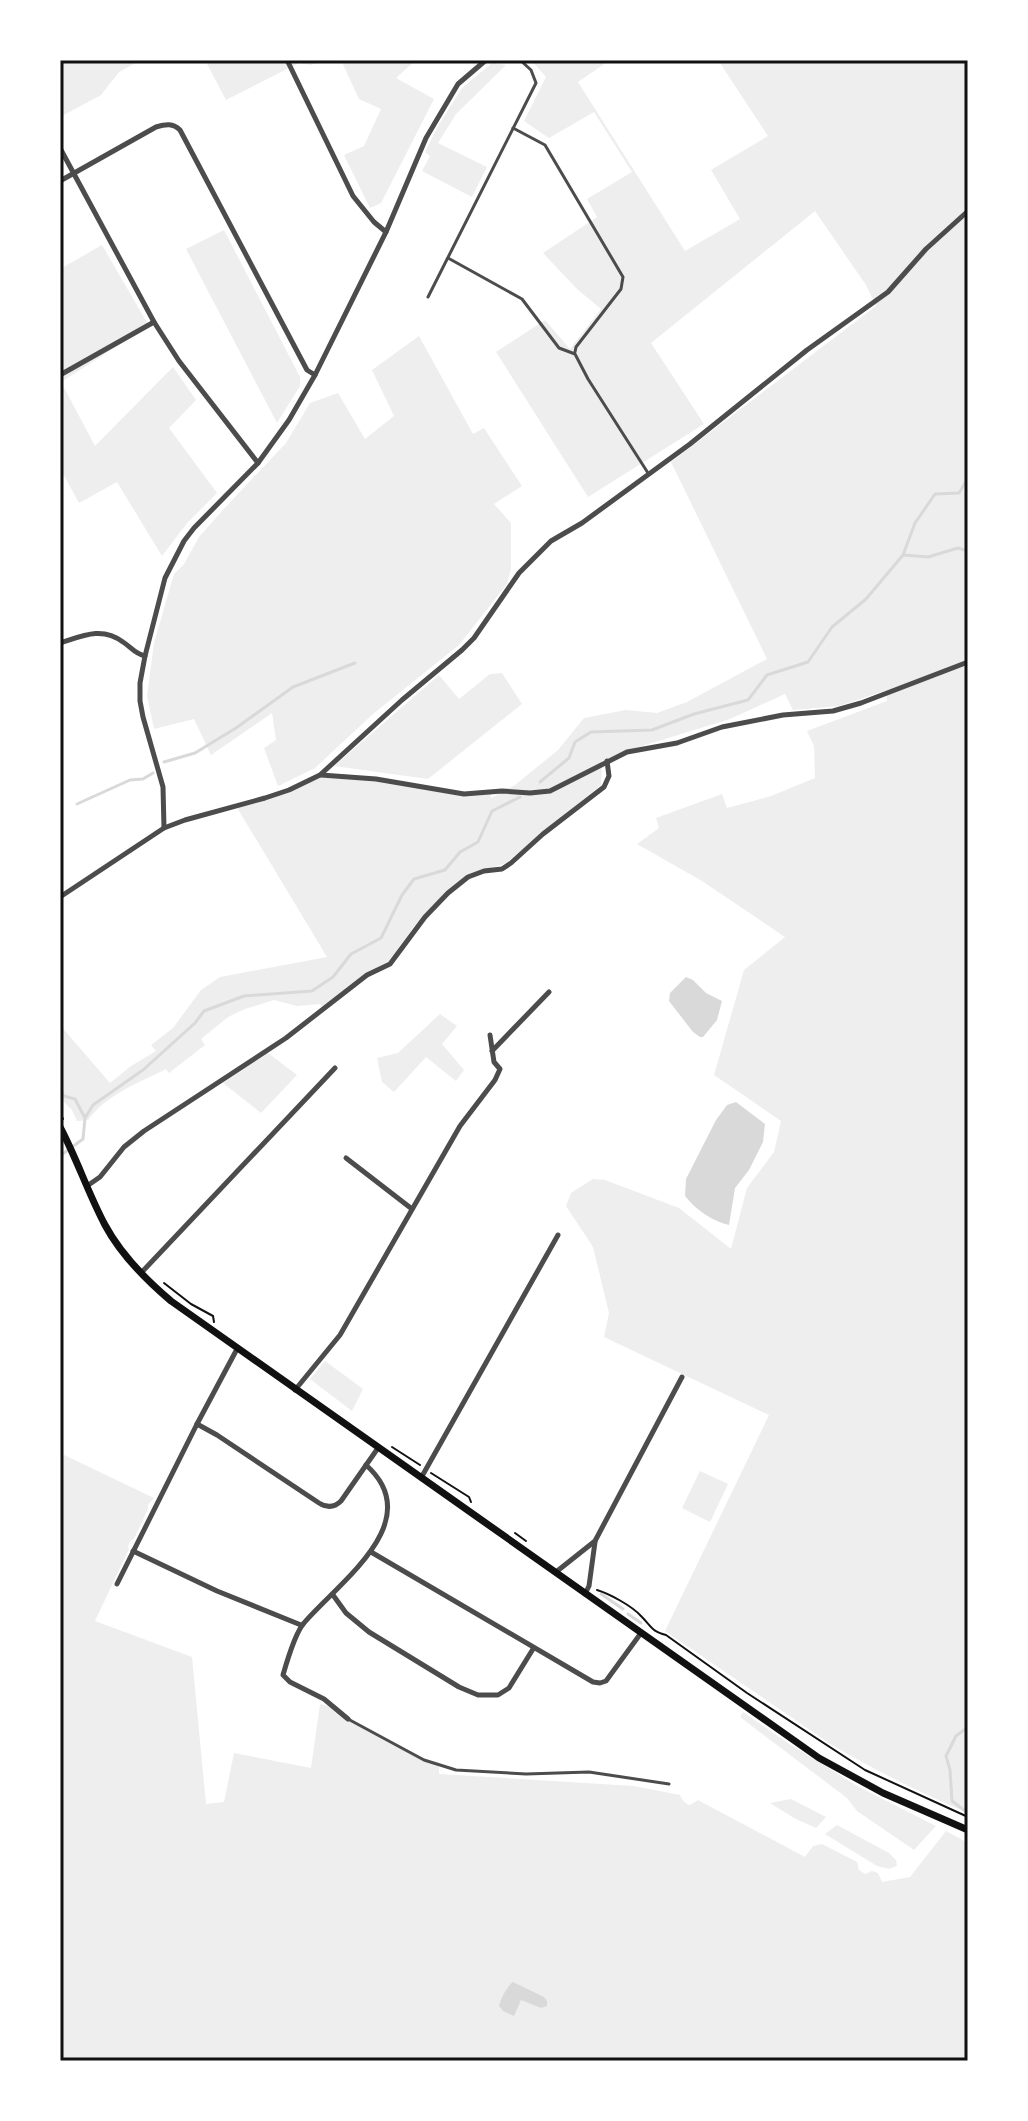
<svg xmlns="http://www.w3.org/2000/svg" width="1028" height="2121" font-family="'Work Sans',sans-serif">
<style>
.green{fill:#eee}
.water{fill:#d9d9d9}
.lines{fill:none;stroke-linecap:round;stroke-linejoin:round}
.stream{stroke:#d9d9d9;stroke-width:3}
.path{stroke:#111;stroke-width:2}
.service{stroke:#4c4c4c;stroke-width:3}
.minor{stroke:#4c4c4c;stroke-width:5}
.secondary{stroke:#111;stroke-width:7}
.neatline{fill:none;stroke:#111;stroke-width:3}
</style>
<rect width="100%" height="100%" fill="#fff"/>
<!-- green -->
<g class="green">
<polygon points="60,60 141,60 119,72 101,95 60,117"/>
<polygon points="205,60 323,60 311,65 299,63 226,100"/>
<polygon points="341,60 416,60 396,78 434,99 381,203 370,208 344,155 364,146 381,109 359,99"/>
<path d="M531 60H610L578 82 685 251 740 219 711 170 768 136 718 60H968V1813C921 1793 876 1771 832 1745L665 1631 769 1415 604 1337 609 1313 593 1247 566 1206 571 1193 593 1179 605 1180 679 1208 731 1249 747 1188 774 1152 781 1121 714 1075 744 970 785 937 702 881 637 844 659 828 656 818 722 794 727 808 771 796 815 778 814 746 807 731 887 701V690L839 706 793 710 785 694 730 719 626 751 602 761 601 785 506 863 464 877 447 891 412 929 389 961 365 973 323 1007 320 1004 297 1006 274 1000 245 1009 228 1017 201 1039 205 1045 169 1073 166 1069C140 1082 106 1095 88 1120L77 1121 72 1110 60 1098V1025L110 1083 131 1066 156 1051 151 1045 173 1028 201 990 220 977 327 957 236 806 265 798 320 775 348 776 451 793 491 792V798L515 785 558 750 584 718 626 710 657 713 687 702 767 659 671 462 876 306 866 285 815 211 651 343 704 424 588 497 496 352 545 320 570 349 601 309 577 289 543 253 597 217 587 199 632 172 594 112 549 138 524 121 546 77Z"/>
<polygon points="492,63 506,65 456,114 438,143 487,167 472,197 422,171 430,156 425,152 438,126 462,88"/>
<polygon points="224,230 300,377 300,386 277,423 186,249"/>
<polygon points="102,245 149,326 61,382 95,446 173,367 196,400 169,428 217,493 187,523 162,556 117,482 79,503 60,468 60,269"/>
<polygon points="419,336 473,434 484,428 522,486 494,504 511,523 511,568 507,584 459,645 373,714 315,768 278,786 264,748 276,740 272,713 211,755 194,719 154,729 147,696 154,643 174,574 184,564 199,537 221,512 286,443 310,403 338,393 365,439 394,416 372,370"/>
<polygon points="502,673 522,704 428,779 334,766 439,675 459,699 490,674"/>
<polygon points="440,1014 457,1026 442,1044 464,1070 456,1081 426,1057 394,1092 382,1082 377,1058 398,1053"/>
<polygon points="268,1053 297,1075 261,1113 223,1083"/>
<polygon points="325,1361 363,1389 352,1411 310,1379"/>
<path d="M60 1453 154 1498 148 1505V1509L134 1539 131 1540 128 1546 129 1549 95 1621 192 1657 206 1804 224 1802 234 1753 311 1768 320 1704 336 1708 348 1719 439 1766V1774L634 1786 680 1795C682 1800 684 1803 690 1805L698 1800 805 1857 813 1846 822 1844 857 1862 859 1870 865 1874 872 1871 878 1873 882 1882 910 1877 946 1831 968 1843V2061H60Z"/>
<polygon points="700,1471 728,1484 710,1522 682,1508"/>
<polygon points="743,1712 788,1743 859,1787 936,1826 914,1850 857,1811 847,1798 740,1717"/>
<polygon points="791,1799 826,1817 816,1828 794,1818 770,1803"/>
<polygon points="837,1825 889,1853 896,1860 897,1866 889,1869 877,1866 825,1834"/>
</g>
<!-- water -->
<g class="water">
<polygon points="686,977 693,980 706,993 722,1001 717,1020 703,1037 700,1037 693,1032 669,1001 670,993"/>
<path d="M736 1102 765 1124 763 1142 749 1170 735 1188 729 1225C712 1221 696 1210 685 1196L686 1179 716 1120 727 1105Z"/>
<path d="M513 1982 544 1997 547 2001V2006L541 2008 521 2000 514 2016 503 2011 499 2006C501 1998 507 1986 513 1982Z"/>
</g>
<g class="lines">
<!-- stream -->
<g class="stream">
<polyline points="60,64 67,60"/>
<polyline points="903,555 928,557 958,548 968,551"/>
<polyline points="164,762 195,753 236,728 293,687 355,663"/>
<polyline points="540,782 569,758 575,742 591,732 652,730 694,714 748,700 767,675 808,662 832,627 866,599 903,555 915,523 935,494 959,493 968,478"/>
<polyline points="77,804 130,780 143,779 153,773"/>
<polyline points="60,1091 64,1096 75,1099 85,1118"/>
<polyline points="60,1156 83,1139 85,1118 93,1105 143,1070 195,1023 204,1011 244,996 312,991 333,977 351,954 381,938 402,895 414,879 445,870 460,852 478,842 492,811 520,797"/>
<polyline points="601,1594 623,1609"/>
<polyline points="628,1614 641,1623"/>
<polyline points="968,1727 956,1736 946,1756 950,1770 952,1801 968,1813"/>
</g>
<!-- path -->
<g class="path">
<polyline points="60,1113 63,1119"/>
<polyline points="164,1283 191,1304 213,1316 214,1322"/>
<polyline points="392,1447 420,1465"/>
<polyline points="431,1473 469,1497 471,1502"/>
<polyline points="515,1533 526,1541"/>
<path d="M597 1590C610 1594 632 1606 641 1616 652 1627 651 1631 666 1635L747 1693 865 1770 968 1817"/>
</g>
<!-- service -->
<g class="service">
<polyline points="513,128 545,145 623,277 621,289 576,347 575,352"/>
<polyline points="448,258 522,299 559,348 575,354 588,379 648,473"/>
<polyline points="428,297 536,83 531,70 520,60"/>
<polyline points="348,1719 424,1760 456,1770 526,1774 589,1772 669,1784"/>
</g>
<!-- minor -->
<g class="minor">
<polyline points="287,60 353,196 374,222 386,232"/>
<polyline points="60,148 154,322 179,361 258,463"/>
<path d="M60 181 156 127C166 124 173 123 180 130L307 370 315 375"/>
<polyline points="60,375 154,322"/>
<path d="M60 643C82 636 102 626 123 642 131 647 135 654 145 656"/>
<polyline points="321,775 376,779 464,794 502,791 530,793 550,791 627,752 677,743 722,727 783,715 833,711 861,703 968,662"/>
<polyline points="164,828 163,787 143,717 140,701 140,683 145,656 165,578 184,541 194,528 258,463 289,420 315,375 386,232 426,138 458,84 486,60"/>
<polyline points="60,897 164,828 185,820 265,798 289,790 320,775 402,700 462,650 474,638 519,573 551,541 582,523 690,444 807,350 888,292 926,249 968,211"/>
<polyline points="492,1051 549,992"/>
<polyline points="346,1158 412,1209"/>
<polyline points="87,1186 100,1177 124,1147 144,1131 286,1038 367,975 390,964 425,917 448,893 468,877 484,871 502,869 511,863 543,834 604,787 609,776 607,761"/>
<polyline points="141,1273 335,1068"/>
<polyline points="295,1390 340,1335 460,1126 495,1080 500,1069 494,1062 490,1035"/>
<path d="M197 1424 217 1435 319 1503C327 1508 334 1508 341 1501L378 1448"/>
<polyline points="421,1478 558,1235"/>
<polyline points="133,1551 217,1591 301,1625"/>
<polyline points="371,1552 593,1682 600,1683 606,1681 641,1633"/>
<polyline points="556,1572 595,1541 682,1377"/>
<polyline points="117,1584 197,1424 237,1349"/>
<polyline points="585,1594 589,1586 595,1542"/>
<polyline points="333,1595 346,1613 369,1632 459,1687 478,1695 498,1695 509,1688 533,1649"/>
<path d="M348 1719 324 1699 290 1682 283 1675C287 1661 295 1633 304 1623 338 1583 429 1521 366 1465"/>
</g>
<!-- secondary -->
<path class="secondary" d="M60 1127C77 1159 88 1193 105 1225 121 1255 145 1279 171 1301L819 1758 883 1793 968 1830"/>
</g>
<!-- border -->
<rect width="1028" height="2121" fill="none" stroke="#ffffff" stroke-width="124"/>
<rect x="62" y="62" width="904" height="1997" class="neatline"/>
</svg>
